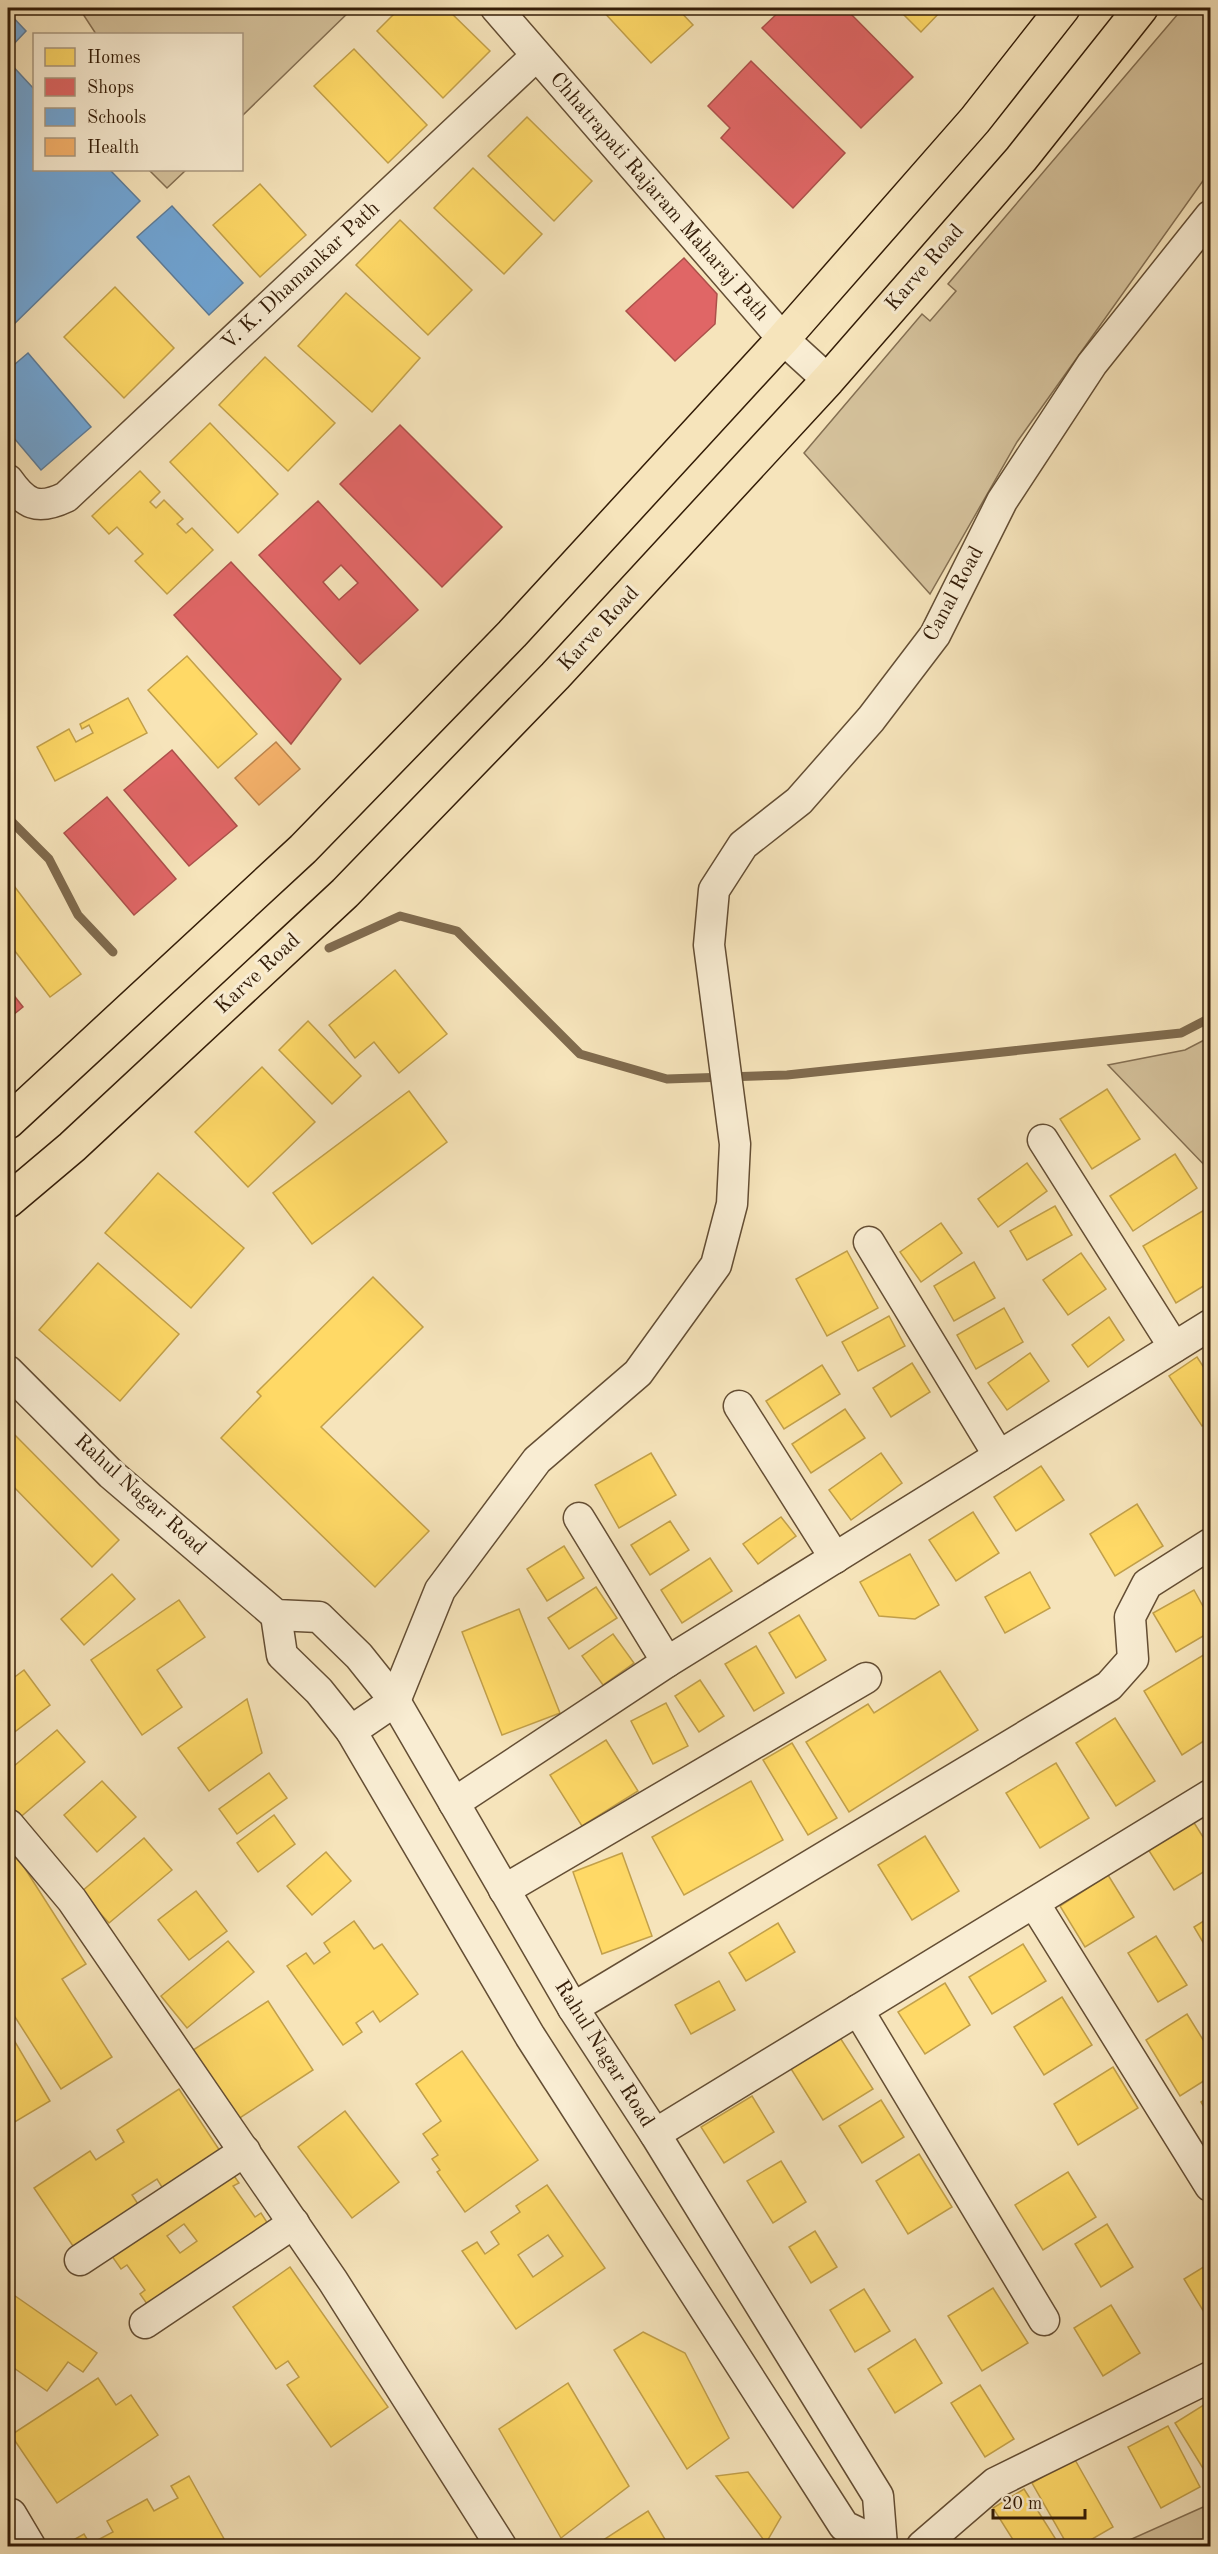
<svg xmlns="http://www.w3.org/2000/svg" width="1218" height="2554" font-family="'Old Standard TT',serif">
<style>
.green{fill:#d5c29c;stroke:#846f52;stroke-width:1.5}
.homes{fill:#ffd966;stroke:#c2a04a;stroke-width:1.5;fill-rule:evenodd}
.shops{fill:#e06666;stroke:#ac504a;stroke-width:1.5;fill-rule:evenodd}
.schools{fill:#6fa8dc;stroke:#5d7e9c;stroke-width:1.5}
.health{fill:#f6b26b;stroke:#bc854d;stroke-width:1.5}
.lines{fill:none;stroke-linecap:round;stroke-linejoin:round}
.stream{stroke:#806b4e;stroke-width:9}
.minor-casing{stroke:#644e34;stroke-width:33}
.major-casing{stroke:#331c07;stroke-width:36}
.minor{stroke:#f9edd3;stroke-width:30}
.major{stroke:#f6e4bb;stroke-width:33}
.labels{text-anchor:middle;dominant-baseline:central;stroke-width:6;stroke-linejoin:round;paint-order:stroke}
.street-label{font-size:21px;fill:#331c07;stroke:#f9edd3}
</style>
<rect width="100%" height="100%" fill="#f6e4bb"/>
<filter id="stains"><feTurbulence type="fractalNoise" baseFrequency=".00333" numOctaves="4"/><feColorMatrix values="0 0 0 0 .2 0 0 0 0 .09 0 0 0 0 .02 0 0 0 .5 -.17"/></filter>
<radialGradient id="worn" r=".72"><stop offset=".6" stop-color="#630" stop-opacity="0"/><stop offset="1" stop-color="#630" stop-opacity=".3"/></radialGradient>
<!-- green -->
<g class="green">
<polygon points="79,8 353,8 242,116 242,34 96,34"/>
<polygon points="1183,8 1210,8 1210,171 1017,442 930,594 804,453 922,314 930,321 956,291 948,284"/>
<polygon points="149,170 186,170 167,188"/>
<polygon points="1210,1037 1210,1171 1108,1065 1185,1050"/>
<polygon points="1210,2504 1210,2546 1116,2546"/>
</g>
<!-- homes -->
<g class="homes">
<polygon points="400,8 446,8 490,51 443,98 377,31"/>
<polygon points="600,8 677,8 693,25 651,63"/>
<polygon points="897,8 944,8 921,32"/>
<polygon points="354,49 427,125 388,163 314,86"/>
<polygon points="527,117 592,181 554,221 488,156"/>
<polygon points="473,168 542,234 504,274 434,208"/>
<polygon points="260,184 306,235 260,277 213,225"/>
<polygon points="400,220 472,290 428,335 356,265"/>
<polygon points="115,287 174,348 124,398 64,337"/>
<polygon points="346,293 420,358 372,412 298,346"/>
<polygon points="265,357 335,423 288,471 219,405"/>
<polygon points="210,423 278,494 238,533 170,462"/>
<polygon points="140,471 160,492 150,502 156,508 164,500 183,519 177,524 186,533 192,528 213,550 167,594 135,561 143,554 117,527 109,534 92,516"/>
<polygon points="187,656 257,734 218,768 148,690"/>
<polygon points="128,698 147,733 55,781 37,747 69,729 76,742 93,733 89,725 82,729 80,724"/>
<polygon points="8,878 81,974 50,997 8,942"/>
<polygon points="395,970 447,1034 399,1073 374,1042 355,1058 329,1025"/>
<polygon points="308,1021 361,1076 332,1104 279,1050"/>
<polygon points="262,1067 315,1122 248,1187 195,1132"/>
<polygon points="1107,1089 1140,1139 1092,1169 1060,1119"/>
<polygon points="409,1091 447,1142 312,1244 273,1193"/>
<polygon points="1175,1154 1197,1188 1133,1231 1110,1196"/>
<polygon points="1027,1163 1047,1191 998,1227 978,1199"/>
<polygon points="158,1173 244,1248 191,1308 105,1233"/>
<polygon points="1055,1206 1072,1235 1027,1260 1010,1231"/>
<polygon points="1206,1209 1210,1217 1210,1282 1176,1303 1143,1246"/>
<polygon points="941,1223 962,1253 921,1282 900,1252"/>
<polygon points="847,1251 878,1308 827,1336 796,1279"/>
<polygon points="1081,1253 1106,1289 1068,1315 1043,1280"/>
<polygon points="974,1262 995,1298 954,1321 934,1286"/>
<polygon points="98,1263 179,1334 120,1401 39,1330"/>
<polygon points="373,1277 423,1327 321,1427 429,1531 375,1587 221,1438 261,1396 257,1392"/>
<polygon points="1004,1308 1023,1342 976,1369 957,1335"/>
<polygon points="889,1316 905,1346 858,1371 842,1342"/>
<polygon points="1109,1317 1124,1340 1088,1367 1072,1345"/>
<polygon points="1030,1353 1049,1381 1007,1410 988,1383"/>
<polygon points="1197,1357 1210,1377 1210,1420 1202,1426 1169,1376"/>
<polygon points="912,1363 930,1392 891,1417 873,1388"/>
<polygon points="822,1365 840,1394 784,1429 766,1401"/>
<polygon points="845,1409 865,1438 811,1473 792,1444"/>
<polygon points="8,1428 119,1540 92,1567 8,1481"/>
<polygon points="651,1453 676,1495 619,1528 595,1485"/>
<polygon points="881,1453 902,1483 851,1520 829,1490"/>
<polygon points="1041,1466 1064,1500 1016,1531 994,1497"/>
<polygon points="1137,1504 1163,1546 1115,1576 1090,1534"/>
<polygon points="973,1512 999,1553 956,1581 929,1540"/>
<polygon points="781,1517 796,1536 758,1564 743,1544"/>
<polygon points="670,1521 689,1550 650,1575 631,1545"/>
<polygon points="564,1546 584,1578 547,1601 527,1569"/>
<polygon points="910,1554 939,1605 915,1619 879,1616 860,1582"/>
<polygon points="710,1558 732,1591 682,1623 661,1590"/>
<polygon points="1030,1572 1050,1608 1005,1633 985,1597"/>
<polygon points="112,1574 135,1599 84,1645 61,1619"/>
<polygon points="596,1587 617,1618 569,1649 548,1618"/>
<polygon points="1194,1590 1210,1619 1210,1632 1176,1652 1153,1613"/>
<polygon points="179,1600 205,1637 157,1670 182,1707 142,1735 91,1660"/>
<polygon points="519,1609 560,1713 502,1735 462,1632"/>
<polygon points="799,1615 826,1660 796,1678 769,1633"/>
<polygon points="613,1634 634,1663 603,1685 582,1656"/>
<polygon points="756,1646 784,1693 754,1711 725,1664"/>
<polygon points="1210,1651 1210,1737 1182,1755 1144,1691"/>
<polygon points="24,1670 50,1705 8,1737 8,1682"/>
<polygon points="940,1671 978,1730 849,1812 806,1742 868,1704 874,1713"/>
<polygon points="700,1680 724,1716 699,1732 675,1696"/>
<polygon points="247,1699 262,1753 209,1791 178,1748"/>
<polygon points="666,1703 688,1746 653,1764 631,1721"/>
<polygon points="1115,1718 1155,1781 1116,1806 1076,1743"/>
<polygon points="57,1730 85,1762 17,1820 8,1809 8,1771"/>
<polygon points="606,1740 638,1791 582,1826 550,1775"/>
<polygon points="792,1743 837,1818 808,1835 763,1760"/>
<polygon points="1056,1763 1089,1818 1040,1848 1006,1793"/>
<polygon points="269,1773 287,1798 237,1834 219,1809"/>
<polygon points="102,1781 136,1817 97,1852 64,1815"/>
<polygon points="751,1781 783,1840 684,1895 652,1837"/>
<polygon points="274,1815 295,1844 258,1872 237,1843"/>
<polygon points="1191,1818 1210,1848 1210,1868 1174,1890 1146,1846"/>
<polygon points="925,1836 959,1891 912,1920 878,1865"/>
<polygon points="144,1838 172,1870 109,1923 81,1892"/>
<polygon points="8,1842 86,1964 62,1979 112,2057 61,2089 8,2006"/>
<polygon points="326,1852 351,1881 312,1915 287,1886"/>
<polygon points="622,1853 652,1936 602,1954 573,1872"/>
<polygon points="1108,1875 1134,1917 1085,1947 1060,1906"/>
<polygon points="196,1891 227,1931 189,1960 158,1920"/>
<polygon points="1210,1917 1210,1954 1194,1927"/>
<polygon points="354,1921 374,1949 382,1944 418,1994 380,2022 373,2011 356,2023 362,2032 343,2045 287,1966 306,1953 314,1964 330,1952 324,1943"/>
<polygon points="778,1923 795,1952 746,1981 729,1953"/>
<polygon points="1156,1936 1187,1985 1158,2002 1128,1953"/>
<polygon points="228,1941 254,1972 187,2028 161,1996"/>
<polygon points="1023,1944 1046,1981 992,2014 969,1977"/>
<polygon points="719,1981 735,2010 691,2034 675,2005"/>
<polygon points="945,1983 970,2025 925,2054 898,2012"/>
<polygon points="1062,1997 1092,2045 1044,2075 1014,2027"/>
<polygon points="268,2001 313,2070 229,2125 184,2056"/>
<polygon points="1187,2014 1210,2051 1210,2077 1180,2096 1146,2040"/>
<polygon points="8,2030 50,2101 8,2126"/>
<polygon points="837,2033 873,2089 823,2120 788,2064"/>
<polygon points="462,2051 538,2160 465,2212 437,2172 440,2170 432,2159 438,2155 423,2134 441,2121 416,2084"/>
<polygon points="1113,2067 1138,2108 1078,2145 1054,2104"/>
<polygon points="179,2089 222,2154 165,2192 157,2179 132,2195 142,2210 77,2252 34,2188 90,2151 96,2160 124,2142 117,2130"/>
<polygon points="752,2096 774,2132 724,2163 701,2127"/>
<polygon points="1210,2096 1210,2117 1201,2102"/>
<polygon points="881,2100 904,2137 862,2163 839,2126"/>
<polygon points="345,2111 399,2182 352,2218 298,2147"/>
<polygon points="919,2154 952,2207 908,2234 876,2181"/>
<polygon points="781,2161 806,2202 773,2223 747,2181"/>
<path d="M228 2167 239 2183 233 2186 255 2217 261 2213 270 2227 152 2311 140 2294 145 2290 127 2265 121 2269 109 2252 128 2238 132 2244 162 2223ZM184 2224 197 2241 180 2253 167 2236Z"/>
<polygon points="1068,2172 1096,2217 1043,2250 1015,2205"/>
<path d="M547 2185 605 2268 516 2329 462 2251 477 2242 485 2254 499 2244 491 2232 520 2212 516 2206ZM548 2235 563 2256 533 2277 518 2255Z"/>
<polygon points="1107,2224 1133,2267 1101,2287 1075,2244"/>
<polygon points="815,2231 837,2267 811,2283 789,2247"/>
<polygon points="1210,2263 1210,2322 1184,2279"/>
<polygon points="290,2267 388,2407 331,2447 287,2385 299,2377 288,2361 276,2369 233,2307"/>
<polygon points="993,2288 1028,2343 982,2371 948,2316"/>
<polygon points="864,2289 890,2331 855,2352 830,2310"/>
<polygon points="8,2291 97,2353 83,2372 68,2362 47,2391 11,2366 8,2372"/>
<polygon points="1111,2305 1140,2353 1103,2376 1074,2328"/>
<polygon points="643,2332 685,2353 729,2438 687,2469 614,2350"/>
<polygon points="915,2339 942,2383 895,2413 868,2369"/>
<polygon points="98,2378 116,2405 131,2395 158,2435 57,2503 11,2435"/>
<polygon points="568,2383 629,2486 561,2538 499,2429"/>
<polygon points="980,2385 1014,2439 985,2457 951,2403"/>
<polygon points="1210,2401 1210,2477 1209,2478 1175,2423"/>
<polygon points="1168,2426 1200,2487 1161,2508 1128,2447"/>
<polygon points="1074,2458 1113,2527 1080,2546 1068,2546 1032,2483"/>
<polygon points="748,2472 781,2517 766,2543 716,2476"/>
<polygon points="189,2476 228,2546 70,2546 68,2543 84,2534 90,2544 113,2532 107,2521 147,2499 154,2511 178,2498 171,2486"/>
<polygon points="1024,2489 1060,2546 1017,2546 993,2508"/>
<polygon points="648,2511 669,2546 594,2546"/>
</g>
<!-- shops -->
<g class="shops">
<polygon points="783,8 845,8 913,77 861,128 762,28"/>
<polygon points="751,61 845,153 793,208 721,138 730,128 708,106"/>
<polygon points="684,258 717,294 715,324 675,361 626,311"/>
<polygon points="400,425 502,527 442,587 340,484"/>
<path d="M318 501 418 610 360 664 259 555ZM341 565 358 583 339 600 323 582Z"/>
<polygon points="231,562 341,679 291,744 174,615"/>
<polygon points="172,750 237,826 189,866 124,790"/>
<polygon points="107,797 176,879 134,915 64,833"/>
<polygon points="8,988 23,1007 8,1019"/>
</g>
<!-- schools -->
<g class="schools">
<polygon points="8,8 14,8 9,13 26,31 8,50"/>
<polygon points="8,61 34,89 34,170 110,170 140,201 8,330"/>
<polygon points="172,206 243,283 209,315 137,237"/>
<polygon points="28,353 91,427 41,470 8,431 8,370"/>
</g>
<!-- health -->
<polygon class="health" points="276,742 300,769 259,805 235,778"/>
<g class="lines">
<!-- stream -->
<g class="stream">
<polyline points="8,818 49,859 78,915 113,952"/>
<polyline points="329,948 400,916 457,931 580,1054 667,1079 787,1075 1181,1033 1210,1018"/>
</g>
<defs>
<g id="minor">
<polyline points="496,8 783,339 828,380"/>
<path d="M8 480C25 504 37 511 66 497L536 56"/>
<polyline points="1043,1140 1174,1347"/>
<polyline points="869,1242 999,1456"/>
<polyline points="8,1371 111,1474 276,1615 319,1617 359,1656 395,1701 573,2008 655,2134 878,2496 882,2546"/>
<polyline points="739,1406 835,1558"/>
<polyline points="579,1518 667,1662"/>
<polyline points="276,1615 282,1655 319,1691 351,1731 530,2036 844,2526 880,2543"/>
<polyline points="351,1731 395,1701 440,1590 537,1460 638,1373 716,1265 732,1204 735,1144 709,945 714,890 743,845 799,801 871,719 935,635 1002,501 1092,364 1210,216"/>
<polyline points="454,1803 667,1662 1210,1325"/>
<polyline points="9,1825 72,1900 333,2281 501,2546"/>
<polyline points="504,1890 866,1678"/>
<polyline points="1034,1903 1210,2186"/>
<polyline points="573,2008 1109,1686 1133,1659 1130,1617 1147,1584 1210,1544"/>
<polyline points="858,2010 1044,2320"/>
<polyline points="655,2134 1210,1795"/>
<polyline points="80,2260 245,2151"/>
<polyline points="145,2323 294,2223"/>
<polyline points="11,2514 30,2546"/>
<polyline points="922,2546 995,2483 1210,2377"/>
</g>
<g id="major">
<polyline points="8,1122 303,849 512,634 783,339 975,120 1063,8"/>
<polyline points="8,1201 72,1147 345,893 555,676 828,380 1021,159 1141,8"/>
</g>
</defs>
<!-- minor casing -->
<use href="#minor" class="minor-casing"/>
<!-- major casing -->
<use href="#major" class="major-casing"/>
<!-- minor -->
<use href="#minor" class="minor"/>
<!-- major -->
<use href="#major" class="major"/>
</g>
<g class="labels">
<!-- street labels -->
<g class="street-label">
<text transform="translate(659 197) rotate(49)">Chhatrapati Rajaram Maharaj Path</text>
<text transform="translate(925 268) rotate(-49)">Karve Road</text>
<text transform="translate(301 276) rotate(-43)">V. K. Dhamankar Path</text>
<text transform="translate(954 594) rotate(-62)">Canal Road</text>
<text transform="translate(599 629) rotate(-47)">Karve Road</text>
<text transform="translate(258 974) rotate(-43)">Karve Road</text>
<text transform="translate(140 1495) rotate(42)">Rahul Nagar Road</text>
<text transform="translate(604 2054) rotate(58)">Rahul Nagar Road</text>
</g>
</g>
<!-- margin -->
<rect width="1218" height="2554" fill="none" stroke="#f6e4bb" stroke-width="30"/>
<rect x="9" y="9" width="1200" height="2536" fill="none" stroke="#331c07" stroke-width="3"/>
<rect x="15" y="15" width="1188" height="2524" fill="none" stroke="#331c07" stroke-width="1.5"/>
<!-- legend -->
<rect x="33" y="33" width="210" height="138" fill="#f9edd3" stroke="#aa9981" stroke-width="1.5"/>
<rect x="45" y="48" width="30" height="18" fill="#ffd966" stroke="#aa9981" stroke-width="1.5"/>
<text x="87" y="63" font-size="18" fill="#331c07">Homes</text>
<rect x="45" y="78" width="30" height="18" fill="#e06666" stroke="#aa9981" stroke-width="1.5"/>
<text x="87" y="93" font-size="18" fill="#331c07">Shops</text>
<rect x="45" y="108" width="30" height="18" fill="#6fa8dc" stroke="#aa9981" stroke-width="1.5"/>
<text x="87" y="123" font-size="18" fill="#331c07">Schools</text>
<rect x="45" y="138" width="30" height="18" fill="#f6b26b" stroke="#aa9981" stroke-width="1.5"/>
<text x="87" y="153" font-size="18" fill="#331c07">Health</text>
<!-- scale -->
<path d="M993 2509v9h92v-9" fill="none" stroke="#331c07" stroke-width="3"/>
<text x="1002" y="2509" font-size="18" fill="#331c07" stroke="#f9edd3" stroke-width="4.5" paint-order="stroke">20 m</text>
<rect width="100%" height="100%" filter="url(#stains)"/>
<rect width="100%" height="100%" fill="url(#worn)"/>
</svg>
